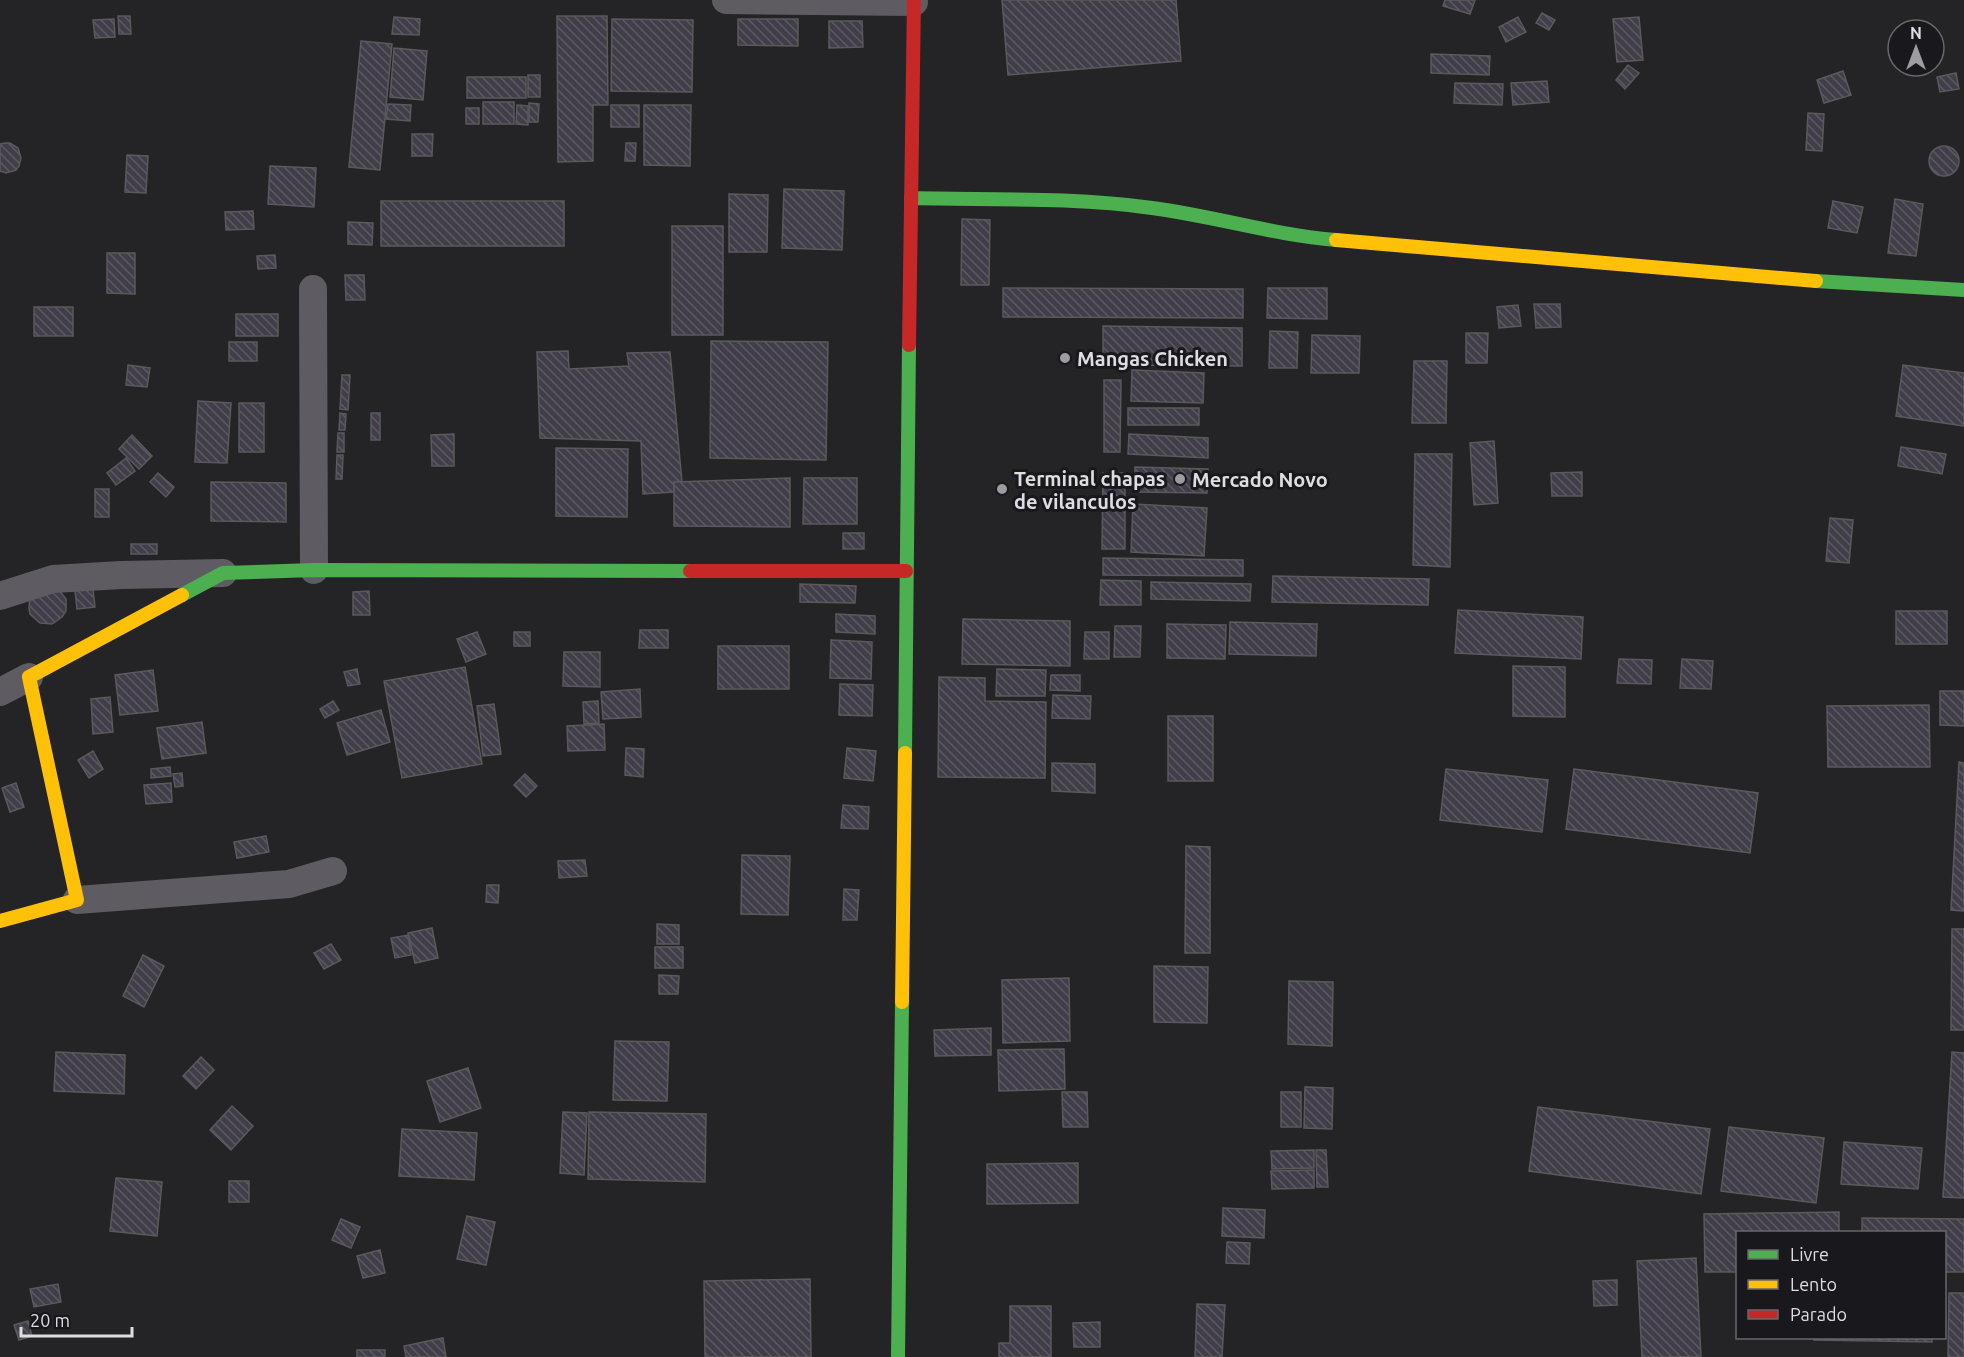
<svg xmlns="http://www.w3.org/2000/svg" width="1964" height="1357" font-family="Ubuntu,sans-serif">
<style>
.building{fill:url(#building-back-hatch);stroke:#5a595c;stroke-width:1.5}
.lines{fill:none;stroke-linecap:round;stroke-linejoin:round}
.street{stroke:#5e5c62;stroke-width:28}
.fast{stroke:#4caf50;stroke-width:14}
.slow{stroke:#ffc107;stroke-width:14}
.jam{stroke:#c62828;stroke-width:14}
.poi-dot{fill:#9d9ca0;stroke:#19181d;stroke-width:2}
.labels{text-anchor:middle;dominant-baseline:central;stroke-width:6;stroke-linejoin:round;paint-order:stroke}
.poi-label{font-size:20px;font-weight:bold;fill:#dedde1;stroke:#19181d;text-anchor:start}
</style>
<defs>
<pattern id="building-back-hatch" width="6" height="6" patternUnits="userSpaceOnUse" patternTransform="scale(1.5)"><rect width="6" height="6" fill="#413e49"/><path d="M-1 5l2 2M0 0l6 6M5-1l2 2" fill="none" stroke="#5c5963"/></pattern>
</defs>
<rect width="100%" height="100%" fill="#242326"/>
<!-- building -->
<g class="building">
<polygon points="1002,0 1176,0 1181,61 1008,75"/>
<polygon points="1445,0 1475,0 1470,14 1443,6"/>
<polygon points="1542,13 1555,20 1549,30 1536,23"/>
<polygon points="118,16 130,16 131,34 119,34"/>
<polygon points="557,16 607,16 608,105 593,105 593,161 558,162"/>
<polygon points="394,17 420,19 419,35 392,34"/>
<polygon points="1518,17 1526,32 1506,42 1499,27"/>
<polygon points="1639,17 1643,60 1617,62 1613,19"/>
<polygon points="114,19 115,37 95,38 93,20"/>
<polygon points="612,19 693,20 692,92 611,91"/>
<polygon points="738,19 798,19 798,46 738,45"/>
<polygon points="829,21 862,21 863,47 829,48"/>
<polygon points="361,41 392,44 380,170 349,167"/>
<polygon points="394,48 427,51 423,100 390,97"/>
<polygon points="1431,54 1490,56 1489,75 1431,73"/>
<polygon points="1628,65 1639,73 1625,89 1616,80"/>
<polygon points="1843,71 1851,95 1824,103 1817,80"/>
<polygon points="1956,73 1959,89 1940,92 1937,77"/>
<rect x="528" y="75" width="12" height="22"/>
<rect x="467" y="77" width="59" height="21"/>
<polygon points="1547,81 1549,102 1513,105 1511,83"/>
<polygon points="1455,83 1503,84 1502,105 1454,103"/>
<rect x="483" y="102" width="31" height="22"/>
<polygon points="529,103 539,104 538,122 529,122"/>
<polygon points="388,104 411,105 410,121 386,119"/>
<polygon points="517,105 528,106 528,125 516,124"/>
<rect x="611" y="105" width="28" height="22"/>
<polygon points="644,105 691,105 690,166 644,165"/>
<rect x="466" y="108" width="13" height="16"/>
<polygon points="1808,113 1824,114 1822,151 1806,150"/>
<polygon points="412,134 433,134 432,156 412,156"/>
<polygon points="5,143 10,143 18,148 21,158 19,166 16,170 6,173 0,171 0,144"/>
<polygon points="626,143 636,143 635,161 625,161"/>
<circle cx="1944" cy="161" r="15"/>
<polygon points="127,155 148,156 146,193 125,192"/>
<polygon points="270,166 316,168 314,207 268,204"/>
<polygon points="784,189 844,191 842,250 782,248"/>
<polygon points="729,194 768,195 767,252 729,252"/>
<polygon points="1895,199 1923,204 1916,256 1888,253"/>
<rect x="381" y="201" width="183" height="45"/>
<polygon points="1833,201 1863,207 1857,233 1828,228"/>
<polygon points="253,211 254,229 226,230 225,212"/>
<polygon points="962,219 990,220 989,285 961,285"/>
<polygon points="348,222 373,223 372,245 348,244"/>
<rect x="672" y="226" width="51" height="109"/>
<polygon points="107,253 135,253 135,294 107,293"/>
<polygon points="275,255 276,268 258,269 257,256"/>
<polygon points="345,275 364,275 365,300 346,300"/>
<polygon points="1003,288 1243,289 1243,318 1003,317"/>
<polygon points="1268,288 1327,288 1327,319 1267,318"/>
<polygon points="1534,304 1560,304 1561,327 1536,328"/>
<polygon points="1518,305 1521,326 1499,328 1497,307"/>
<rect x="34" y="307" width="39" height="29"/>
<rect x="236" y="314" width="42" height="22"/>
<polygon points="1103,326 1242,328 1242,366 1103,365"/>
<polygon points="1270,331 1298,332 1297,368 1269,368"/>
<polygon points="1466,333 1488,333 1487,363 1466,363"/>
<polygon points="1312,335 1360,336 1359,373 1311,373"/>
<polygon points="711,341 828,342 826,460 710,458"/>
<rect x="229" y="342" width="28" height="19"/>
<polygon points="568,351 569,369 629,366 627,353 670,352 682,482 674,482 674,492 643,494 641,441 540,438 537,352"/>
<polygon points="1414,361 1447,361 1446,423 1412,423"/>
<polygon points="128,365 150,368 147,387 126,385"/>
<polygon points="1903,365 1964,373 1964,426 1896,416"/>
<polygon points="1132,370 1204,373 1203,403 1131,401"/>
<polygon points="342,375 350,375 348,410 340,409"/>
<polygon points="1104,380 1121,380 1120,452 1104,452"/>
<polygon points="198,401 231,403 227,463 195,462"/>
<rect x="239" y="403" width="25" height="49"/>
<rect x="1128" y="408" width="71" height="17"/>
<polygon points="340,413 346,414 345,430 339,430"/>
<rect x="371" y="413" width="9" height="27"/>
<polygon points="338,433 344,433 344,452 337,452"/>
<polygon points="454,434 454,466 432,466 431,435"/>
<polygon points="1129,434 1208,438 1208,458 1128,454"/>
<polygon points="132,435 152,456 139,469 119,449"/>
<polygon points="1494,441 1498,503 1474,505 1470,443"/>
<polygon points="1901,447 1946,454 1942,474 1898,466"/>
<polygon points="556,448 628,449 627,517 556,516"/>
<polygon points="1415,454 1452,454 1450,567 1413,565"/>
<polygon points="337,455 343,455 342,479 336,479"/>
<polygon points="126,458 135,471 116,485 107,473"/>
<polygon points="1135,467 1208,469 1207,493 1135,492"/>
<polygon points="1582,472 1582,496 1552,496 1551,473"/>
<polygon points="158,473 174,487 166,497 150,482"/>
<polygon points="1103,473 1125,473 1125,549 1102,549"/>
<polygon points="790,478 790,527 674,526 674,482"/>
<polygon points="804,478 857,478 857,524 803,524"/>
<polygon points="211,482 286,483 286,522 211,521"/>
<rect x="95" y="489" width="14" height="28"/>
<polygon points="1133,504 1207,508 1204,556 1131,552"/>
<polygon points="1830,518 1853,520 1849,563 1826,561"/>
<rect x="843" y="533" width="21" height="16"/>
<rect x="131" y="544" width="26" height="10"/>
<polygon points="1103,558 1243,560 1243,576 1103,575"/>
<polygon points="1273,576 1429,579 1428,605 1272,602"/>
<polygon points="1101,580 1141,581 1141,605 1100,605"/>
<polygon points="1151,582 1251,584 1250,601 1151,599"/>
<polygon points="800,584 856,586 855,603 800,602"/>
<polygon points="58,589 66,599 66,611 62,617 52,624 40,623 30,614 29,608 30,596"/>
<polygon points="93,589 95,607 77,609 75,591"/>
<polygon points="369,591 370,615 353,615 353,592"/>
<polygon points="1458,610 1583,617 1581,659 1455,653"/>
<rect x="1896" y="611" width="51" height="33"/>
<polygon points="836,614 875,616 875,634 836,632"/>
<polygon points="963,619 1070,621 1070,666 962,664"/>
<polygon points="1230,622 1317,624 1316,656 1229,654"/>
<polygon points="1167,624 1226,625 1225,659 1167,658"/>
<polygon points="1115,626 1141,626 1140,657 1114,657"/>
<polygon points="640,630 668,630 668,648 639,648"/>
<polygon points="477,632 486,654 466,662 457,639"/>
<rect x="514" y="632" width="16" height="14"/>
<polygon points="1085,632 1109,632 1109,659 1084,659"/>
<polygon points="831,640 872,642 871,679 830,678"/>
<rect x="718" y="646" width="71" height="43"/>
<polygon points="564,652 600,652 600,687 563,686"/>
<polygon points="1619,659 1652,660 1651,684 1617,683"/>
<polygon points="1682,659 1713,661 1711,689 1680,688"/>
<polygon points="1513,666 1565,667 1565,717 1513,716"/>
<polygon points="465,667 482,764 402,778 384,681"/>
<polygon points="357,669 360,684 348,686 344,672"/>
<polygon points="997,669 1046,670 1045,696 996,696"/>
<polygon points="153,670 158,711 120,715 115,675"/>
<polygon points="1051,675 1080,675 1080,691 1050,690"/>
<polygon points="939,677 985,678 985,701 1046,702 1045,778 938,777"/>
<polygon points="840,684 873,685 872,716 839,715"/>
<polygon points="640,689 641,717 603,719 601,692"/>
<polygon points="1940,691 1964,691 1964,726 1940,725"/>
<polygon points="1053,695 1091,696 1090,719 1052,718"/>
<polygon points="110,697 113,732 93,734 91,699"/>
<polygon points="333,701 339,710 325,718 320,709"/>
<polygon points="598,701 599,723 584,724 583,702"/>
<polygon points="494,704 501,754 483,756 477,706"/>
<polygon points="1929,705 1930,767 1828,767 1827,706"/>
<polygon points="381,710 390,742 347,755 337,723"/>
<rect x="1168" y="716" width="45" height="65"/>
<polygon points="202,722 206,753 162,759 157,728"/>
<polygon points="604,724 605,750 568,751 567,726"/>
<polygon points="626,748 644,749 643,777 625,775"/>
<polygon points="847,748 876,751 873,781 844,778"/>
<polygon points="93,751 103,769 89,778 78,760"/>
<polygon points="1959,762 1964,763 1964,911 1951,910"/>
<polygon points="1052,763 1095,764 1095,793 1052,791"/>
<polygon points="170,767 171,776 151,778 151,769"/>
<polygon points="1446,769 1548,780 1542,832 1440,820"/>
<polygon points="1574,769 1758,793 1750,853 1566,829"/>
<polygon points="182,773 183,786 175,787 173,774"/>
<polygon points="525,774 537,786 526,797 514,785"/>
<polygon points="16,783 24,807 10,812 2,788"/>
<polygon points="171,783 172,802 146,804 144,785"/>
<polygon points="843,805 869,807 868,829 841,828"/>
<polygon points="266,836 269,852 237,858 234,842"/>
<polygon points="1186,846 1210,847 1210,953 1185,953"/>
<polygon points="742,855 790,856 788,915 741,914"/>
<polygon points="585,860 587,876 559,878 558,861"/>
<polygon points="487,885 499,885 498,903 486,902"/>
<polygon points="844,889 859,890 857,920 843,920"/>
<polygon points="657,924 679,925 679,944 657,944"/>
<polygon points="432,928 438,958 415,963 408,933"/>
<polygon points="1952,929 1964,929 1964,1030 1951,1030"/>
<polygon points="408,935 411,955 395,958 391,938"/>
<polygon points="331,944 341,960 324,969 314,953"/>
<rect x="655" y="947" width="28" height="21"/>
<polygon points="143,955 164,966 144,1007 123,996"/>
<polygon points="1154,966 1208,967 1207,1023 1154,1022"/>
<polygon points="659,975 679,976 678,994 659,994"/>
<polygon points="1069,978 1070,1041 1003,1043 1002,980"/>
<polygon points="1289,981 1333,982 1332,1046 1288,1044"/>
<polygon points="991,1028 991,1055 935,1056 934,1030"/>
<polygon points="615,1041 669,1042 667,1101 613,1100"/>
<polygon points="1064,1049 1065,1089 999,1091 998,1050"/>
<polygon points="56,1052 125,1055 124,1094 54,1091"/>
<polygon points="1952,1052 1964,1053 1964,1198 1943,1197"/>
<polygon points="201,1057 214,1070 196,1089 183,1076"/>
<polygon points="468,1068 481,1108 440,1122 427,1081"/>
<polygon points="1305,1087 1333,1088 1332,1129 1304,1128"/>
<polygon points="1062,1092 1087,1092 1088,1127 1063,1127"/>
<rect x="1281" y="1092" width="20" height="35"/>
<polygon points="232,1106 253,1126 231,1150 210,1130"/>
<polygon points="1538,1107 1710,1129 1701,1194 1529,1171"/>
<polygon points="563,1112 587,1113 584,1175 560,1173"/>
<polygon points="589,1112 706,1114 705,1182 588,1179"/>
<polygon points="1729,1127 1824,1138 1816,1203 1721,1191"/>
<polygon points="402,1129 477,1133 474,1180 399,1176"/>
<polygon points="1844,1142 1922,1148 1918,1189 1841,1184"/>
<polygon points="1314,1150 1314,1168 1272,1169 1271,1151"/>
<polygon points="1316,1150 1326,1150 1328,1187 1317,1187"/>
<polygon points="1078,1163 1078,1203 987,1204 987,1164"/>
<polygon points="1314,1170 1314,1188 1272,1189 1271,1171"/>
<polygon points="116,1178 162,1182 157,1236 110,1231"/>
<rect x="229" y="1181" width="20" height="21"/>
<polygon points="1223,1208 1265,1210 1264,1238 1222,1236"/>
<polygon points="1839,1212 1839,1232 1738,1232 1738,1272 1705,1272 1704,1214"/>
<polygon points="467,1216 495,1222 486,1265 457,1259"/>
<polygon points="1862,1218 1964,1219 1964,1272 1944,1272 1944,1232 1862,1232"/>
<polygon points="341,1219 360,1227 351,1248 332,1240"/>
<polygon points="1227,1242 1250,1243 1249,1264 1226,1263"/>
<polygon points="380,1250 385,1273 363,1278 357,1256"/>
<polygon points="1696,1258 1701,1357 1642,1357 1637,1261"/>
<polygon points="810,1279 811,1357 705,1357 704,1281"/>
<polygon points="1617,1280 1617,1305 1594,1306 1593,1281"/>
<polygon points="58,1284 61,1302 34,1307 30,1289"/>
<polygon points="1949,1293 1964,1293 1964,1357 1948,1357"/>
<polygon points="1197,1304 1225,1305 1222,1357 1195,1357"/>
<polygon points="1010,1306 1051,1306 1051,1357 999,1357 999,1343 1010,1343"/>
<polygon points="28,1321 32,1336 19,1340 14,1325"/>
<polygon points="1100,1322 1100,1347 1074,1347 1073,1323"/>
<polygon points="443,1338 446,1357 406,1357 404,1346"/>
<polygon points="1814,1338 1932,1338 1932,1342 1814,1340"/>
<rect x="357" y="1350" width="28" height="7"/>
</g>
<g class="lines">
<!-- street -->
<g class="street">
<polyline points="726,0 914,2"/>
<polyline points="313,289 314,570"/>
<polyline points="0,596 53,579 121,575 223,573"/>
<polyline points="0,692 29,677"/>
<polyline points="77,900 289,884 333,871"/>
</g>
<!-- fast -->
<g class="fast">
<path d="M911 198C990 200 1074 197 1152 208 1214 216 1274 235 1336 240"/>
<polyline points="1816,281 1964,290"/>
<polyline points="182,595 223,573 314,570 690,571"/>
<polyline points="905,753 909,345"/>
<polyline points="898,1357 902,1002"/>
</g>
<!-- slow -->
<g class="slow">
<polyline points="1336,240 1816,281"/>
<polyline points="0,921 77,900 29,677 182,595"/>
<polyline points="902,1002 905,753"/>
</g>
<!-- jam -->
<g class="jam">
<polyline points="909,345 914,0"/>
<polyline points="690,571 906,571"/>
</g>
</g>
<!-- markers -->
<g class="poi-dot">
<circle cx="1065" cy="358" r="6"/>
<circle cx="1180" cy="479" r="6"/>
<circle cx="1002" cy="489" r="6"/>
</g>
<g class="labels">
<!-- poi labels -->
<g class="poi-label">
<text x="1077" y="358">Mangas Chicken</text>
<text x="1014" y="478">Terminal chapas<tspan x="1014" dy="23">de vilanculos</tspan></text>
<text x="1192" y="479">Mercado Novo</text>
</g>
</g>
<!-- legend -->
<rect x="1736" y="1231" width="210" height="108" fill="#19181d" stroke="#68676b" stroke-width="1.5"/>
<rect x="1748" y="1250" width="30" height="9" fill="#4caf50" stroke="#68676b" stroke-width="1.5"/>
<text x="1790" y="1261" font-size="18" fill="#dedde1">Livre</text>
<rect x="1748" y="1280" width="30" height="9" fill="#ffc107" stroke="#68676b" stroke-width="1.5"/>
<text x="1790" y="1291" font-size="18" fill="#dedde1">Lento</text>
<rect x="1748" y="1310" width="30" height="9" fill="#c62828" stroke="#68676b" stroke-width="1.5"/>
<text x="1790" y="1321" font-size="18" fill="#dedde1">Parado</text>
<!-- north arrow -->
<g transform="translate(1916 48)"><circle r="28" fill="#19181d" stroke="#68676b" stroke-width="1.5"/>
<path d="M0-4.5L10 22L0 15L-10 22Z" fill="#9d9ca0"/>
<text y="-9" font-size="16" font-weight="bold" text-anchor="middle" fill="#dedde1">N</text>
</g>
<!-- scale -->
<path d="M21 1327v9h111v-9" fill="none" stroke="#dedde1" stroke-width="3"/>
<text x="30" y="1327" font-size="18" fill="#dedde1" stroke="#19181d" stroke-width="4.5" paint-order="stroke">20 m</text>
</svg>
